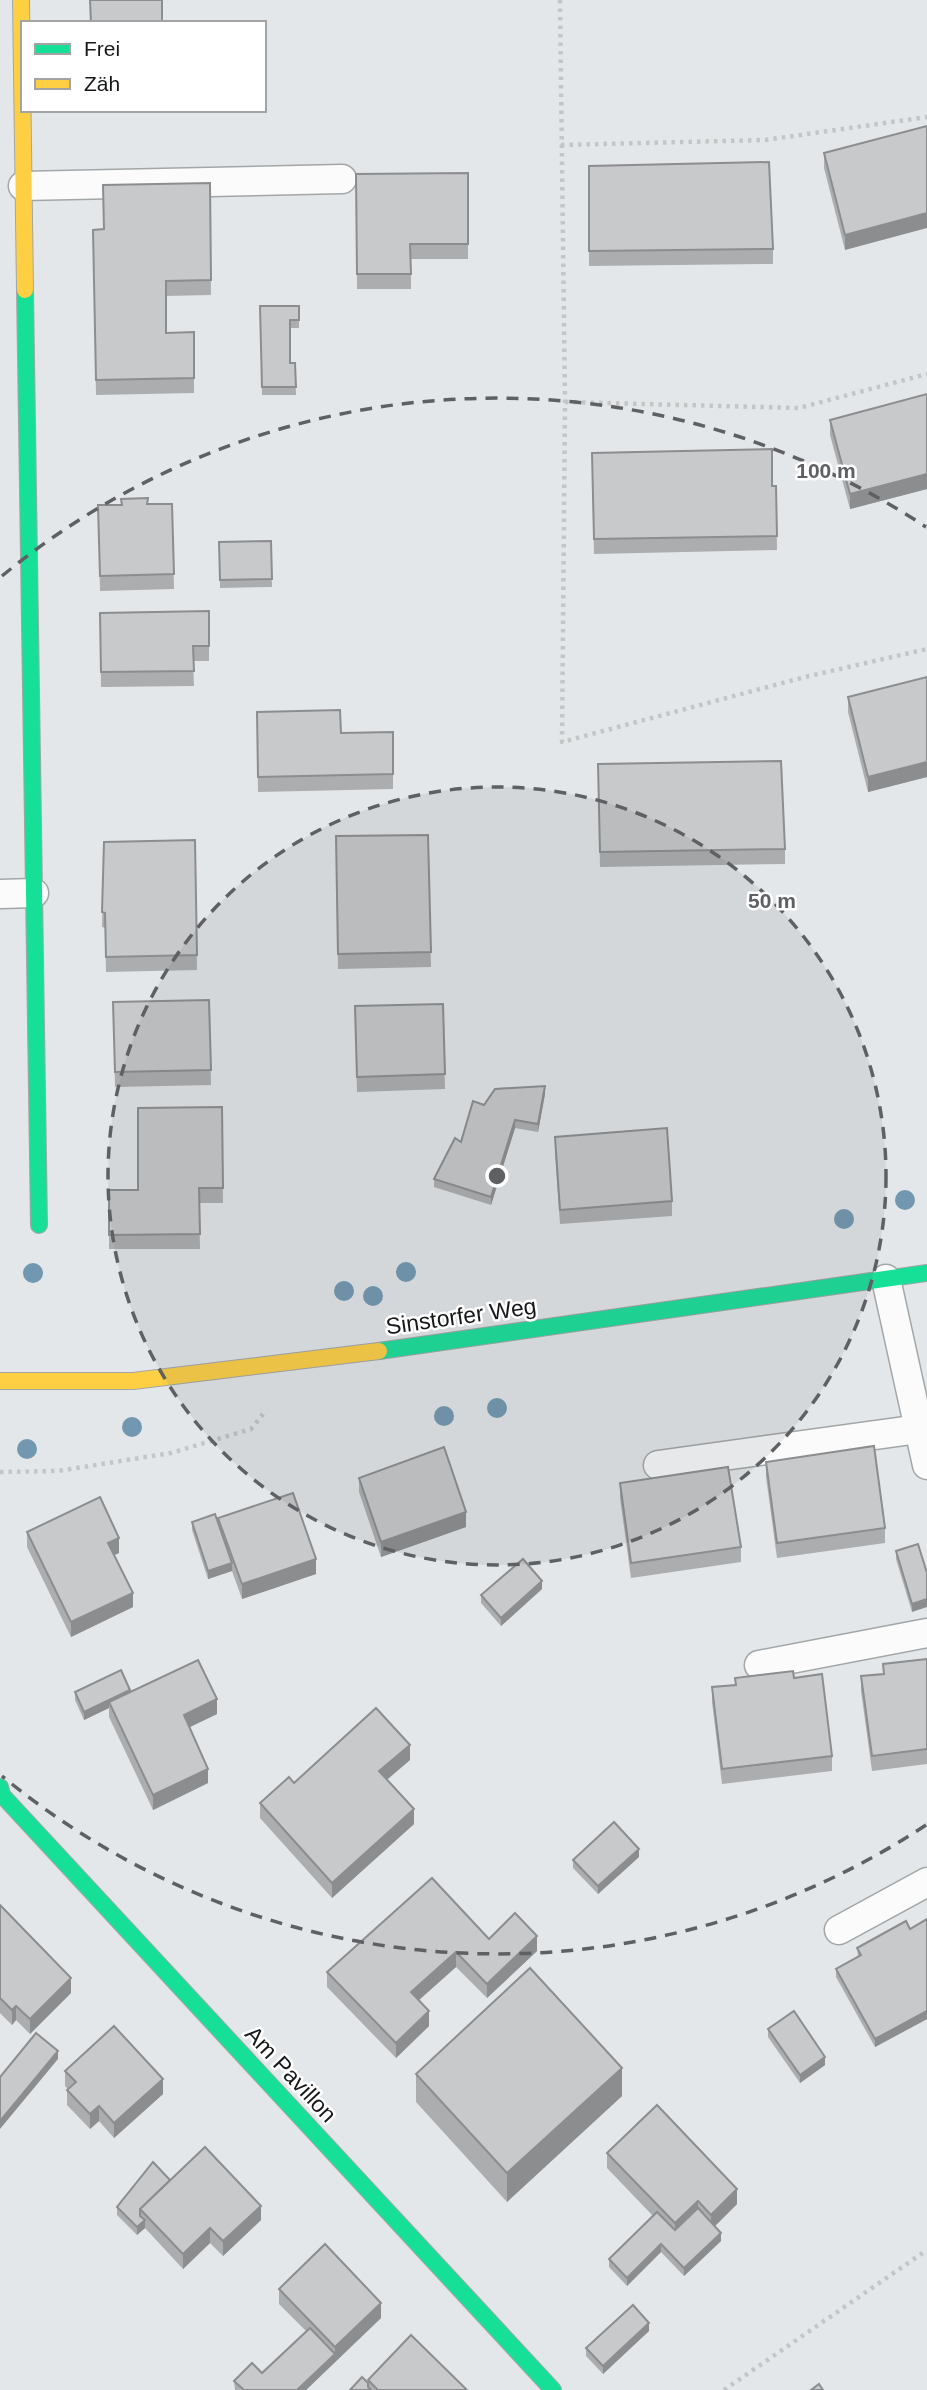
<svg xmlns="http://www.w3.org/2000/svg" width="927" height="2390" font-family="Arial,sans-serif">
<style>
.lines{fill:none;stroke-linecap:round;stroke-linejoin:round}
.lane-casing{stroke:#a3a6a7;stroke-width:31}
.fast-casing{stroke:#a3a6a7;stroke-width:18}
.slow-casing{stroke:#a3a6a7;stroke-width:18}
.path{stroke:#c4c6c6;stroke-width:4.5;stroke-dasharray:3.5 5;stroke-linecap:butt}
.lane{stroke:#fbfbfc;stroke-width:28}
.fast{stroke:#16e098;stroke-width:16}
.slow{stroke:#ffcf43;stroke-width:16}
.tree{fill:#7298b1}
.wall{fill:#acadaf}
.shaded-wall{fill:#8c8d8e}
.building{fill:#c8c9cb;stroke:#8c8d8e;stroke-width:2}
.ring{fill:none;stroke:#5e6063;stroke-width:3.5;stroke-dasharray:12 9}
.labels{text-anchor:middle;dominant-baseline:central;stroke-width:5;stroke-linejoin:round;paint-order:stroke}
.street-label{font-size:23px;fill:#16181a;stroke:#fff}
.centre{fill:#5e6063;stroke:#fff;stroke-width:3.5}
.ring-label{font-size:21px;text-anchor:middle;font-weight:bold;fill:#5e6063;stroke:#fff;stroke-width:5;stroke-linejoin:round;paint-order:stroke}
</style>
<rect width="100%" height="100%" fill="#e4e7ea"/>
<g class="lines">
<defs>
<g id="lane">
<polyline points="23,186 342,179"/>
<polyline points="0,894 34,893"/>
<polyline points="886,1279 927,1465"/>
<polyline points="658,1465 919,1429"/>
<polyline points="759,1665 927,1633"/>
<polyline points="839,1930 927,1882"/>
</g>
<g id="fast">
<polyline points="25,290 39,1225"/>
<polyline points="379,1351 927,1273"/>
<polyline points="0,1787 2,1795 553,2390"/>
</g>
<g id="slow">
<polyline points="21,0 25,290"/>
<polyline points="0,1381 133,1381 379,1351"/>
</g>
</defs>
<!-- lane casing -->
<use href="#lane" class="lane-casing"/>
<!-- fast casing -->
<use href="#fast" class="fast-casing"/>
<!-- slow casing -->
<use href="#slow" class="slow-casing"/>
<!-- path -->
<g class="path">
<polyline points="560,0 565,402 562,742 805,677 927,649"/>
<polyline points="561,145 765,140 927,117"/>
<polyline points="565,402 799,408 927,374"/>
<polyline points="0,1472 58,1471 171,1453 251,1429 263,1414"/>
<polyline points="724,2390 927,2250"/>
</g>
<!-- lane -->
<use href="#lane" class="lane"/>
<!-- fast -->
<use href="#fast" class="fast"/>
<!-- slow -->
<use href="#slow" class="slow"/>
</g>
<!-- trees -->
<g class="tree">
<circle cx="905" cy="1200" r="10"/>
<circle cx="844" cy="1219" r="10"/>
<circle cx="406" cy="1272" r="10"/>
<circle cx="33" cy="1273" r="10"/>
<circle cx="344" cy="1291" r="10"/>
<circle cx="373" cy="1296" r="10"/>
<circle cx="497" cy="1408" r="10"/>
<circle cx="444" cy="1416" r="10"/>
<circle cx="132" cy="1427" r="10"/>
<circle cx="27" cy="1449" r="10"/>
</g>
<!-- wall -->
<g class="wall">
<polygon points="927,126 845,250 824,168 824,153"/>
<polygon points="589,166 773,249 773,264 589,266"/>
<polygon points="468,173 468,259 411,259 411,289 357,289 356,174"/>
<polygon points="210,183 211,295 166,296 166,333 194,332 194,393 96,395 93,230 103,229"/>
<polygon points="260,306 299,306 299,328 290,328 290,363 295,363 296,395 262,395"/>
<polygon points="927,394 927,489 850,509 830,435 830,420"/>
<polygon points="592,453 776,486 777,550 594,554"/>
<polygon points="121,499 148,504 172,504 174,589 100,591 98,505 121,505"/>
<polygon points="271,541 272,587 220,588 219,542"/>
<polygon points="209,611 209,661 193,661 194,686 101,687 100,613"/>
<polygon points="927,677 927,777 868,792 848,712 848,697"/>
<polygon points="257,712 341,733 393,732 393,789 258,792"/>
<polygon points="598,764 785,849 785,864 600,867"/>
<polygon points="428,835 431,967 338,969 336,836"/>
<polygon points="195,840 197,970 106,972 105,928 102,927 104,842"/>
<polygon points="209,1000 211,1085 115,1087 113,1002"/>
<polygon points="443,1004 445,1089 357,1092 355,1006"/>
<polygon points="545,1094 538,1132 515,1128 491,1205 434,1187 434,1179 461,1142 484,1105"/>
<polygon points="222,1107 223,1203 199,1203 200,1249 109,1249 109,1190 138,1190"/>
<polygon points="555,1137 672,1201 672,1216 560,1224 555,1152"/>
<polygon points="766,1462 885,1528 885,1543 777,1558 766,1477"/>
<polygon points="359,1478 466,1527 381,1557 359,1492"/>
<polygon points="620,1483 741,1547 741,1562 631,1578 620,1498"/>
<polygon points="218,1518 316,1574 242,1599 232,1571 208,1579 192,1530 192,1522 218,1524"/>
<polygon points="27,1532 119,1553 114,1555 133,1607 71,1637 27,1547"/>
<polygon points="918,1544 912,1612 896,1559 896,1551"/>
<polygon points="542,1589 501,1626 481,1603 481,1595"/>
<polygon points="927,1659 927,1764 872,1771 861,1691 861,1676 883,1674 883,1664"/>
<polygon points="794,1678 832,1756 832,1771 722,1784 712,1702 712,1687"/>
<polygon points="75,1692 130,1692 217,1714 189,1727 208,1783 153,1810 109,1717 109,1708 84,1720 75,1700"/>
<polygon points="410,1760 387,1780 414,1824 332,1898 260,1818 260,1803 294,1783"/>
<polygon points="639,1857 598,1894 573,1868 573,1860"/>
<polygon points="0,1905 71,1993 30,2034 16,2020 12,2025 0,2013"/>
<polygon points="927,1919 927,2019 875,2047 836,1977 836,1969 858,1957 857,1948 910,1929"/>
<polygon points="489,1939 537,1951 487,1998 456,1967 419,2000 429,2026 396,2058 327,1987 327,1972"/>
<polygon points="768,2029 825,2065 800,2083 768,2037"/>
<polygon points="65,2071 163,2094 114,2138 99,2121 90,2129 67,2105 67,2090 68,2089 65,2086"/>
<polygon points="416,2074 622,2096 507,2202 416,2102"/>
<polygon points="607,2153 737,2204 715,2226 721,2241 684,2276 661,2252 627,2286 609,2267 609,2259 653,2216 607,2168"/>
<polygon points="170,2180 261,2220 223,2256 210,2243 183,2269 145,2228 137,2235 117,2215 117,2207"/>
<polygon points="279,2289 381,2318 306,2390 235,2390 234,2381 262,2373 306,2331 279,2304"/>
<polygon points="649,2331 603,2374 586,2356 586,2348"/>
<polygon points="368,2380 467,2390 350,2390 368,2383"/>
</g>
<!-- shaded-wall -->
<g class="shaded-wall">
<polygon points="927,213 927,228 845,250 845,235"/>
<polygon points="927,474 927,489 850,509 850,494"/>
<polygon points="927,762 927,777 868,792 868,777"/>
<polygon points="545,1086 545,1094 538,1132 538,1124"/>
<polygon points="515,1120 515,1128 491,1205 491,1197"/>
<polygon points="466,1512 466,1527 381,1557 381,1542"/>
<polygon points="119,1538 119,1553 108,1558 108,1543"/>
<polygon points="316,1559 316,1574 242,1599 242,1584"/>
<polygon points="232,1563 232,1571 208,1579 208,1571"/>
<polygon points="542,1581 542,1589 501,1626 501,1618"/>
<polygon points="133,1593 133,1607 71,1637 71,1622"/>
<polygon points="927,1599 927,1607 912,1612 912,1604"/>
<polygon points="130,1690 130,1698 109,1702 109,1708 84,1720 84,1712"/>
<polygon points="217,1699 217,1714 184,1730 184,1715"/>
<polygon points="410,1745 410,1760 379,1786 379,1771"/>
<polygon points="208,1769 208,1783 153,1810 153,1795"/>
<polygon points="414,1809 414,1824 332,1898 332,1883"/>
<polygon points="639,1849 639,1857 598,1894 598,1886"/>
<polygon points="537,1936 537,1951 487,1998 487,1984"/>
<polygon points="456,1952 456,1967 411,2007 411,1992"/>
<polygon points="71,1978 71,1993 30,2034 30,2019"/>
<polygon points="16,2006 16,2020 12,2025 12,2010"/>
<polygon points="429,2011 429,2026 396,2058 396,2043"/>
<polygon points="927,2011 927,2019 875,2047 875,2039"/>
<polygon points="58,2051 58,2059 0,2129 0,2121"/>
<polygon points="825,2057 825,2065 800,2083 800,2075"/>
<polygon points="622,2068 622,2096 507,2202 507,2173"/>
<polygon points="163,2079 163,2094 114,2138 114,2123"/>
<polygon points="99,2106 99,2121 90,2129 90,2114"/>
<polygon points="737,2189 737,2204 711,2230 711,2215"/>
<polygon points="698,2201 698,2216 675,2238 675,2223"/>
<polygon points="261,2206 261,2220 223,2256 223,2241"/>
<polygon points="145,2220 145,2228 137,2235 137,2227"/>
<polygon points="210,2228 210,2243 183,2269 183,2254"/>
<polygon points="721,2233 721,2241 684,2276 684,2268"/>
<polygon points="661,2244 661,2252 627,2286 627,2278"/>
<polygon points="381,2303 381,2318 306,2390 297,2390 335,2354 335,2347"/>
<polygon points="649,2323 649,2331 603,2374 603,2366"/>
</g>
<!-- building -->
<g class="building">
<polygon points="90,0 162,0 162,23 91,23"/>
<polygon points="927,126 927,213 845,235 824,153"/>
<polygon points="769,162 773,249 589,251 589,166"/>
<polygon points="468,173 468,244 410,244 411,274 357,274 356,174"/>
<polygon points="210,183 211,280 166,281 166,333 194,332 194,378 96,380 93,230 104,229 103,185"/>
<polygon points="260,306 299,306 299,320 290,320 290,363 295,363 296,387 262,387"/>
<polygon points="927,394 927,474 850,494 830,420"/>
<polygon points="772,449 772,486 776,486 777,536 594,539 592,453"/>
<polygon points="148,498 147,504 172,504 174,574 100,576 98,505 122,505 121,499"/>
<polygon points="271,541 272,579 220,580 219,542"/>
<polygon points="209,611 209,646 193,646 194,671 101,672 100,613"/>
<polygon points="927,677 927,762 868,777 848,697"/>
<polygon points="340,710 341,733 393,732 393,774 258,777 257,712"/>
<polygon points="781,761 785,849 600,852 598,764"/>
<polygon points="428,835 431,952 338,954 336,836"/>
<polygon points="195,840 197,955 106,957 105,913 102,912 104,842"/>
<polygon points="209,1000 211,1070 115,1072 113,1002"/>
<polygon points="443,1004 445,1074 357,1077 355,1006"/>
<polygon points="545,1086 538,1124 515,1120 491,1197 434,1179 455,1138 461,1142 473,1101 484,1105 495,1089"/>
<polygon points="222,1107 223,1188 199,1188 200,1234 109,1235 109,1190 138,1190 138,1108"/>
<polygon points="667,1128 672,1201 560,1210 555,1137"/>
<polygon points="874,1446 885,1528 777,1543 766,1462"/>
<polygon points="444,1447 466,1512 381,1542 359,1478"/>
<polygon points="728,1467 741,1547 631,1563 620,1483"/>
<polygon points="293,1493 316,1559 242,1584 218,1518"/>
<polygon points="100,1497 119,1538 108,1543 133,1593 71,1622 27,1532"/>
<polygon points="215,1514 232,1563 208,1571 192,1522"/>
<polygon points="918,1544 927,1573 927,1599 912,1604 896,1551"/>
<polygon points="523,1559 542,1581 501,1618 481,1595"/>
<polygon points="927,1659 927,1749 872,1756 861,1676 884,1674 883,1664"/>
<polygon points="198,1660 217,1699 184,1715 208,1769 153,1795 109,1702"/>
<polygon points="121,1670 130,1690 84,1712 75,1692"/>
<polygon points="793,1671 794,1678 822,1674 832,1756 722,1769 712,1687 736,1685 735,1678"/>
<polygon points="376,1708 410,1745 379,1771 414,1809 332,1883 260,1803 289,1777 294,1783"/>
<polygon points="614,1822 639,1849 598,1886 573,1860"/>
<polygon points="432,1878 489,1939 515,1913 537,1936 487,1984 456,1952 411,1992 429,2011 396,2043 327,1972"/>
<polygon points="0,1905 71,1978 30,2019 16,2006 12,2010 0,1998"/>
<polygon points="927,1919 927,2011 875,2039 836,1969 861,1955 857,1948 906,1921 910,1929"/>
<polygon points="530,1968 622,2068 507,2173 416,2074"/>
<polygon points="794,2011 825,2057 800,2075 768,2029"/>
<polygon points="114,2026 163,2079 114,2123 99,2106 90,2114 67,2090 76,2082 65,2071"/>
<polygon points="36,2033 58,2051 0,2121 0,2077"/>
<polygon points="657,2105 737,2189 711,2215 698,2201 675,2223 607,2153"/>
<polygon points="205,2147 261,2206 223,2241 210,2228 183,2254 140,2209"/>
<polygon points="153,2162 170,2180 140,2209 140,2216 145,2220 137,2227 117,2207"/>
<polygon points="698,2208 721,2233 684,2268 661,2244 627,2278 609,2259 657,2212 675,2230"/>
<polygon points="325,2244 381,2303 335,2347 279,2289"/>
<polygon points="633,2305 649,2323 603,2366 586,2348"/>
<polygon points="310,2328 335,2354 297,2390 244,2390 234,2381 252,2363 262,2373"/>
<polygon points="411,2335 467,2390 378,2390 368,2380"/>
<polygon points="362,2377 368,2383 368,2387 371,2390 350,2390"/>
<polygon points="819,2384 823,2390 811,2390"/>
</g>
<!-- distance rings -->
<circle cx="497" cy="1176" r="389" fill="#5e6063" fill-opacity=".12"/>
<g class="ring">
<circle cx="497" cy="1176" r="389"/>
<path d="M926 1825A778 778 0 0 1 2 1776M2 576A778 778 0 0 1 926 527"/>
</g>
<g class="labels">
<!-- street labels -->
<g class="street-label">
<text transform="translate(461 1316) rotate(-8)">Sinstorfer Weg</text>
<text transform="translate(291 2074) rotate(47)">Am Pavillon</text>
</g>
</g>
<circle cx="497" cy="1176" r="10" class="centre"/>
<g class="ring-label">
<text x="826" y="478">100 m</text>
<text x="772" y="908">50 m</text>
</g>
<!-- legend -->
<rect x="21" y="21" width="245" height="91" fill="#ffffff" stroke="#a2a3a3" stroke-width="2"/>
<rect x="35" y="44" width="35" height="10" fill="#16e098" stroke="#a2a3a3" stroke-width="2"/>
<text x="84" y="56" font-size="21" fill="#16181a">Frei</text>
<rect x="35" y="79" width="35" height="10" fill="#ffcf43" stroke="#a2a3a3" stroke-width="2"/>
<text x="84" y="91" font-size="21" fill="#16181a">Zäh</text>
</svg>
